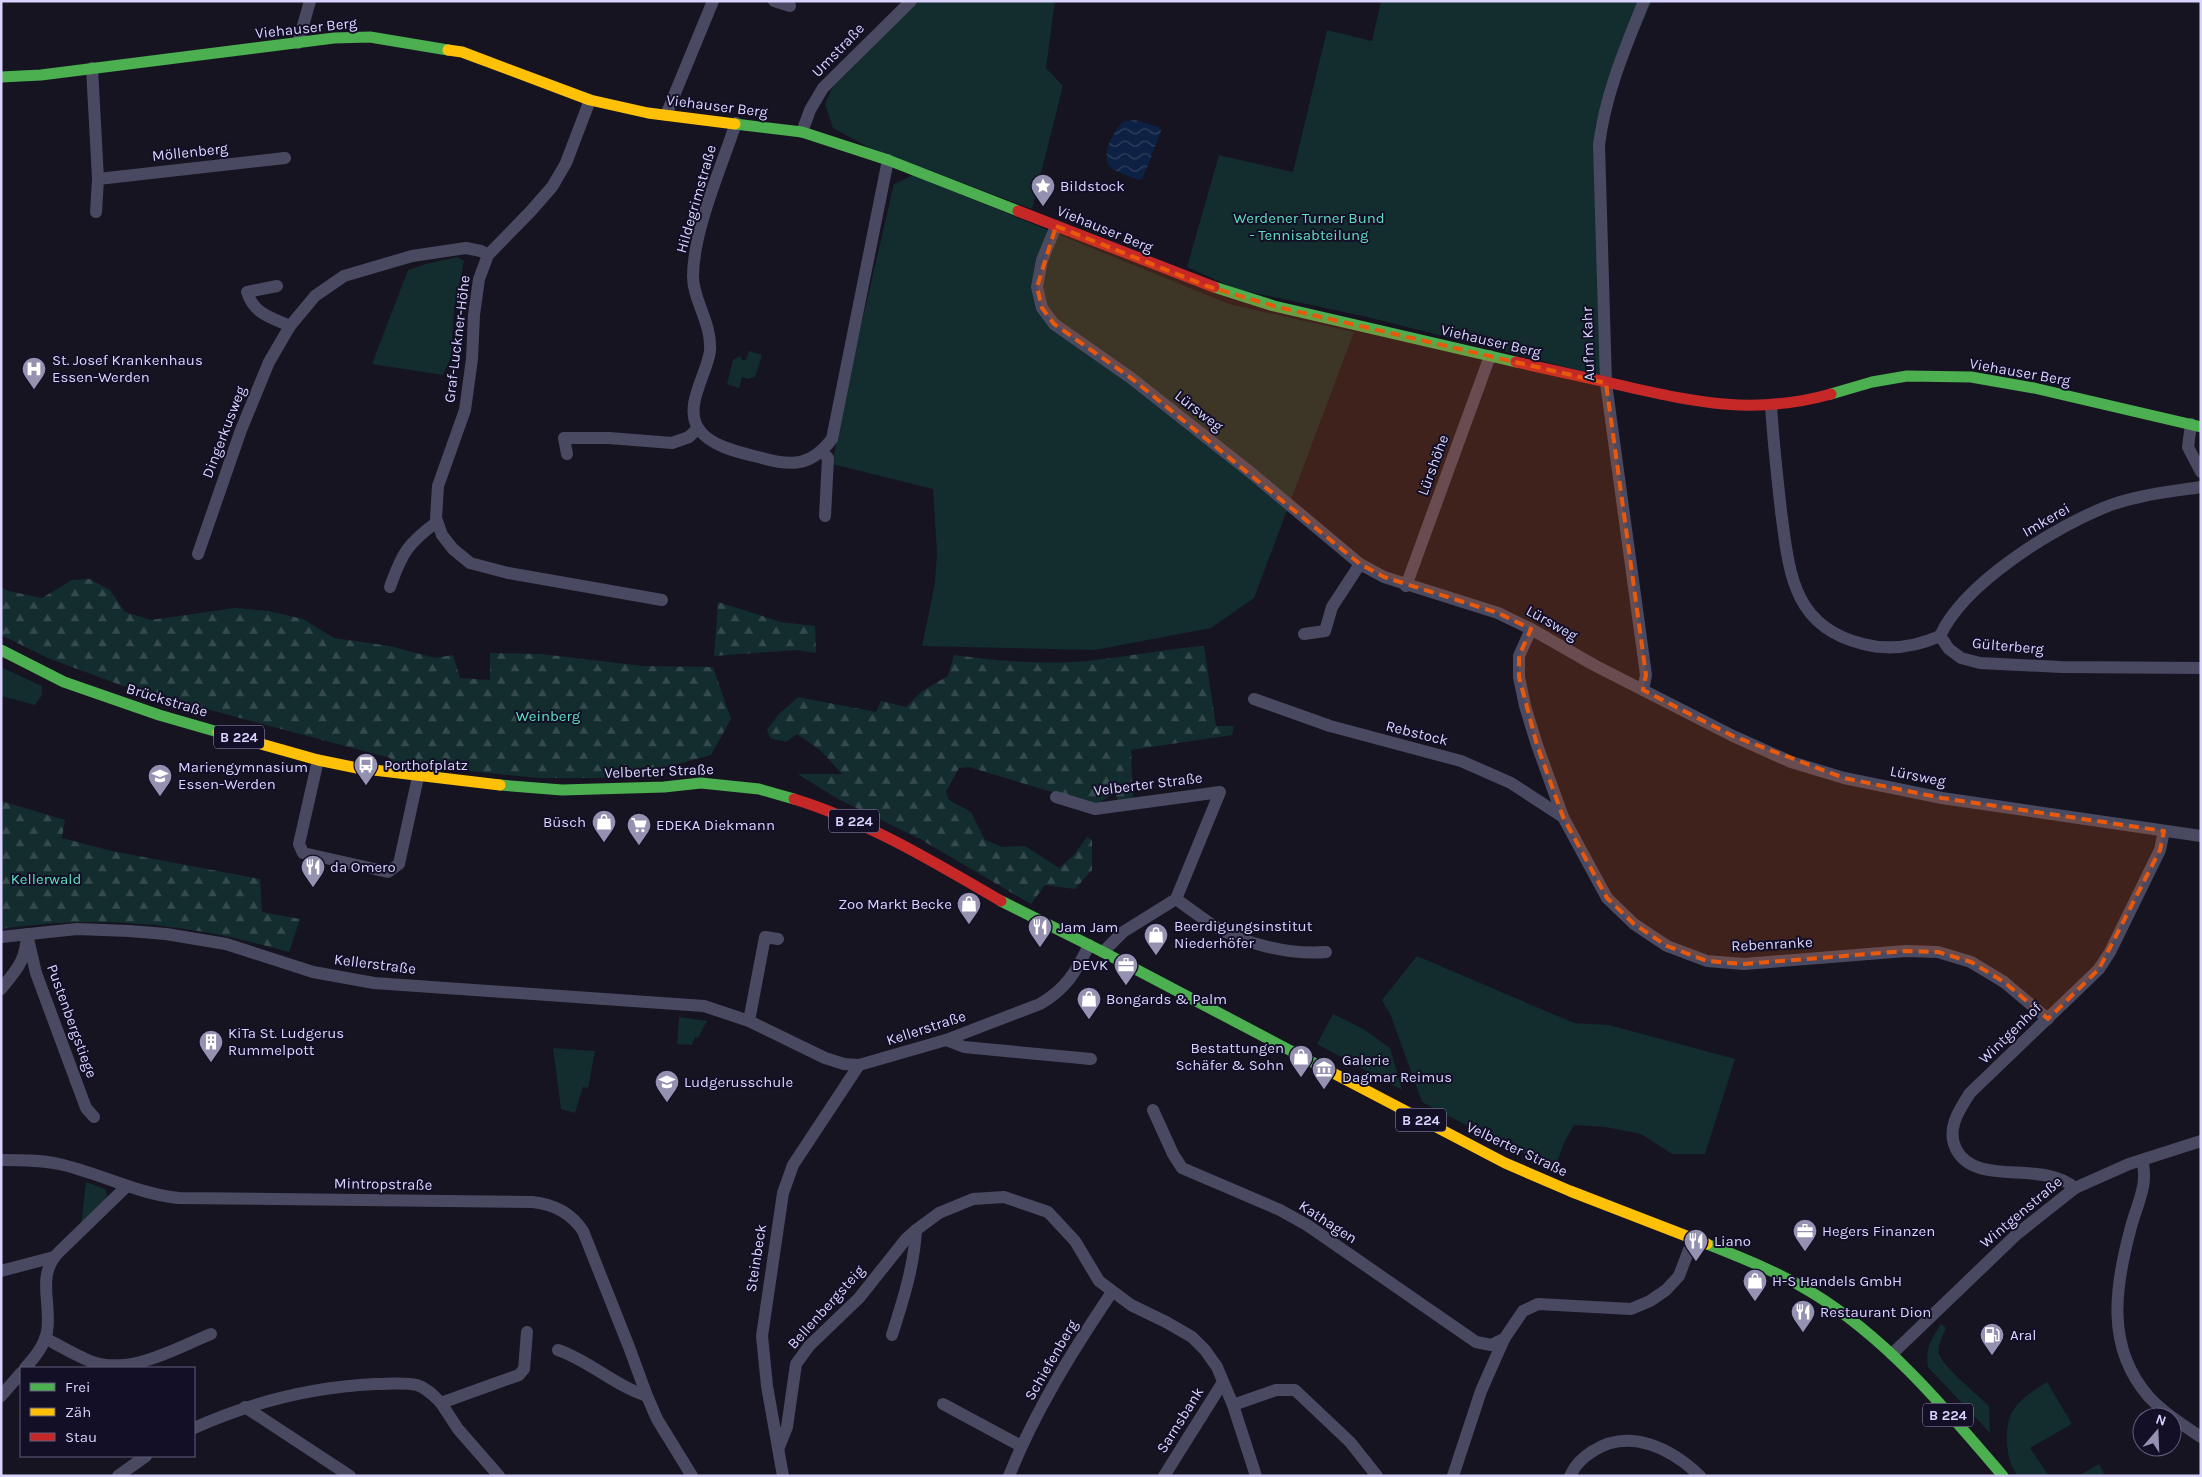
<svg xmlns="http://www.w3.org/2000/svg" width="2202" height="1477" font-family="Karla,sans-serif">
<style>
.green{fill:#132c2d}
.forest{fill:url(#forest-firs)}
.water{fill:url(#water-waves)}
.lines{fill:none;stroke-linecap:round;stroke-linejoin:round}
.street{stroke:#4a4962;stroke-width:12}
.fast{stroke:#4caf50;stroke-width:11}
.slow{stroke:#ffc107;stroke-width:11}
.jam{stroke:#c62828;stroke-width:11}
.marked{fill:#e8590c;fill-opacity:0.2;stroke:#e8590c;stroke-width:4;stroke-dasharray:10 6;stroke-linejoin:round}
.labels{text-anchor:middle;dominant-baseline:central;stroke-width:4;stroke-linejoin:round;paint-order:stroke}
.shield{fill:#130f26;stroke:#9e99be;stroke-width:1}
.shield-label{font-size:14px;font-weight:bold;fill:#d9d4ff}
.street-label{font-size:15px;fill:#d9d4ff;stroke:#130f26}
.poi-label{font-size:15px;fill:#d9d4ff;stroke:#130f26;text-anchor:start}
.park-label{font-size:15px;fill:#5fe0c0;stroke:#130f26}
</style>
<defs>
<pattern id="forest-firs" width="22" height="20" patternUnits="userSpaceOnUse" patternTransform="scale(1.25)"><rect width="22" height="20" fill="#132c2d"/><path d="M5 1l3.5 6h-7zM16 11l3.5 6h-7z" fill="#354a4c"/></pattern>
<pattern id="water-waves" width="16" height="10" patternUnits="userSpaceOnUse" patternTransform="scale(1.25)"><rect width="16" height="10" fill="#0d2144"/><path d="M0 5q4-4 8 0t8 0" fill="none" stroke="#304060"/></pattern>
</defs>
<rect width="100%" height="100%" fill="#161421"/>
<!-- green -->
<g class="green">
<polygon points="919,1 1055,1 1046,68 1063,86 1032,209 868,147 833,128 825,104 832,88"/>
<polygon points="1381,1 1652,1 1595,126 1601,376 1367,317 1236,289 1187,267 1219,155 1293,172 1327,30 1372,41"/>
<polygon points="913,175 1229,304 1354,332 1254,598 1211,628 1095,650 922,646 935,583 937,553 933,489 832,464 857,343 894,184"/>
<polygon points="457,257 464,261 454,310 451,357 443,375 372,364 408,270 426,264"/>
<polygon points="749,351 762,355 755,377 748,379 742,377 739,388 727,384 733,360 740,356 742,360 746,360"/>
<polygon points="1,667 42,686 42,695 35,705 1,696"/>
<polygon points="1417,956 1574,1023 1609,1025 1735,1059 1705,1154 1672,1154 1641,1134 1606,1127 1574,1125 1564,1143 1555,1168 1502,1144 1422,1102 1391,1016 1382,1000"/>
<polygon points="1333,1014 1365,1030 1390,1048 1402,1090 1317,1044"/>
<polygon points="679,1017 707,1021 698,1038 695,1037 692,1045 677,1044"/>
<polygon points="553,1048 595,1051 588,1088 583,1087 575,1113 561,1109"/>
<polygon points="86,1182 105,1189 107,1195 105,1200 81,1226"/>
<path d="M1941 1324 1946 1328C1943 1336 1937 1345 1939 1354 1943 1367 1978 1395 1989 1406L1990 1433 1928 1367C1925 1349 1931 1339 1941 1324Z"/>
<path d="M2047 1382 2072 1424 2030 1448 2049 1476H2018C2010 1466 2008 1456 2007 1443 2005 1409 2020 1399 2047 1382Z"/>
<polygon points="2099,1464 2105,1476 2078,1476"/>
</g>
<!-- forest -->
<g class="forest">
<polygon points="90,579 110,590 125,612 151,620 235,608 269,611 303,619 334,638 390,646 435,658 453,655 460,678 490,680 490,653 541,654 643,666 713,667 731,719 711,755 637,775 604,778 538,778 421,766 390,761 390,758 131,689 48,658 1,635 1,587 8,591 42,598 72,580"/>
<polygon points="718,602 781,622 815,626 816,653 796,650 714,656"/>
<path d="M1204 646 1216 726H1234L1232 735 1131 750 1133 801 1118 800 1115 793 1095 805 969 767 959 768 946 792 949 800 971 812 985 840 1002 847 1025 846 1059 868 1073 856 1087 837 1092 840V870L1075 889 1045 885 1031 904 920 839 838 799 798 774H842L820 750 797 734 786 742 770 738 767 730 779 714 798 697 876 712 881 701 906 707 922 691 948 676 954 655C999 661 1042 665 1087 661 1126 657 1165 649 1204 646Z"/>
<path d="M1 801 65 820 62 838 112 851 260 879 262 912 300 919 289 952C191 924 103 914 1 929Z"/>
</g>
<!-- water -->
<path class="water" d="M1135 120 1159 127 1161 131 1143 178 1140 180C1133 178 1110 170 1108 164 1103 150 1114 130 1124 121Z"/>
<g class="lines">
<!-- street -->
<g class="street">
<polyline points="774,1 790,6"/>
<polyline points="298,43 310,1"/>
<polyline points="92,68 98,179 96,212"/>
<polyline points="590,100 566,163 552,187 530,212 488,255 479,279 474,315 472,359 465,410 438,486 436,518 442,535 453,549 470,563 508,573 662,600"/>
<polyline points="666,115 713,1"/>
<path d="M736 123C721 168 693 231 693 277 693 300 712 323 710 351 707 374 684 405 698 428 710 447 742 453 762 458 794 467 812 465 832 439L888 160"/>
<polyline points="802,132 810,110 823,88 911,1"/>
<polyline points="98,179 285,158"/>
<polyline points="1056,226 1042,260 1037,287 1042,308 1054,324 1131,378 1250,472 1360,564 1384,577 1498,613 1531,629 1594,665 1733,736 1791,762 1844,778 1942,798 2201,836"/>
<path d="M277 286 247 292C254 314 270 317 290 326"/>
<path d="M1771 405C1773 440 1777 475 1781 511 1789 571 1792 627 1863 644 1890 651 1915 647 1940 636L1949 649 1961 658 1980 663 2061 667 2201 668"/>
<polyline points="2191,424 2188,447 2201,472"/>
<polyline points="822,452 828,458 825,516"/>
<polyline points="567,454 564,438 609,438 672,443 689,437 698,428"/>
<polyline points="198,554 241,430 269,362 290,326 315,296 344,276 412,256 466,248 481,251 488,255"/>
<polyline points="1406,586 1490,356"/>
<path d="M390 587C402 553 408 543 437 522"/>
<polyline points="1531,629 1519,656 1519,677 1525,706 1537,745 1563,817 1607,898 1634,924 1667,946 1707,961 1744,964 1906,951 1938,952 1971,962 2004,982 2048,1019"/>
<polyline points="1304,634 1325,631 1332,607 1360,564"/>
<path d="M1940 636C1964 583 2051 530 2103 508 2134 495 2169 492 2201 487"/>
<path d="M1643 690 1646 675 1606 383 1599 145C1605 95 1625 48 1644 1"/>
<polyline points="1254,699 1330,726 1461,761 1511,783 1563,817"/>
<polyline points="318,760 299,844 303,853 388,872 399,864 418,777"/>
<polyline points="1056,797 1095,809 1220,792 1176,899 1123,932 1103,952"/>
<path d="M1176 899C1187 907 1199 916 1211 924 1243 944 1289 955 1326 952"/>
<polyline points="27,934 36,973 86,1108 94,1117"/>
<path d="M1 937 77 929 129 931 166 934 226 944 313 972 374 983 704 1006 749 1021 825 1058 844 1064 859 1065 946 1040 1040 1004C1066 989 1076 972 1089 945"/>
<path d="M1 989C13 974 24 963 26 944"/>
<polyline points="749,1021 765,937 778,939"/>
<polyline points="946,1040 964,1047 1091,1059"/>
<polyline points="1153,1110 1173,1154 1182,1168 1280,1210 1307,1225 1476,1342 1491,1345 1504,1339 1523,1311 1538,1304 1631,1309 1650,1301 1666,1290 1679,1276 1693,1239"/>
<path d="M1 1160C21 1160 40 1160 59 1164 100 1173 137 1194 179 1198L532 1202C554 1204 571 1213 583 1231L629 1347 647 1396 657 1419 692 1476"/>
<path d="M2142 1160C2149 1184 2137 1204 2131 1227 2115 1286 2105 1347 2149 1397 2164 1413 2183 1425 2201 1437"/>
<path d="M2075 1188C2041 1159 1976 1188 1956 1149 1946 1129 1959 1110 1970 1093L2099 969 2110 952 2160 850 2164 831"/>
<polyline points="1,1271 54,1257"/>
<path d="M892 1335C903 1300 914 1267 916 1230"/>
<path d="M45 1338C60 1346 75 1355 90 1361 130 1376 174 1349 211 1334"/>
<path d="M558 1350C590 1361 615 1386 647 1396"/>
<polyline points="1892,1354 2017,1234 2075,1188 2129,1164 2201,1141"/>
<path d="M25 1368C35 1357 44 1346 47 1332 52 1303 36 1277 58 1253L127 1186"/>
<polyline points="1,1396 21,1373"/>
<polyline points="441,1403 458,1429 499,1476"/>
<polyline points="943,1404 1021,1446"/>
<polyline points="1233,1405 1276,1390 1295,1390 1350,1442 1377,1476"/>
<polyline points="245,1407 350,1476"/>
<path d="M194 1428C252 1402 312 1387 375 1384 388 1384 404 1382 417 1385 427 1388 434 1396 441 1403L519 1375 524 1369 527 1332"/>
<polyline points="779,1447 787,1427 796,1364 809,1346 859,1298 906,1239 916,1230 939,1213 973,1199 1004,1197 1048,1212 1075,1241 1099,1281 1131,1305 1166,1322 1192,1337 1205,1350 1217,1367 1233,1405 1256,1476"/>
<polyline points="118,1476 146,1456"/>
<polyline points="783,1476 767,1386 762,1336 783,1193 793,1165 859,1065"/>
<path d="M1009 1476C1035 1411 1073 1350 1112 1292"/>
<polyline points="1164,1476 1223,1382"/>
<polyline points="1453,1476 1481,1391 1504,1339"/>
<path d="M1570 1476C1575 1465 1583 1457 1593 1451 1630 1427 1672 1449 1700 1476"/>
</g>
<!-- fast -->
<g class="fast">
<polyline points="1,77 41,75 334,38 370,37 448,50"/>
<polyline points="735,124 802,132 888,160 1018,211"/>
<polyline points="1214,287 1274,306 1516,362"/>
<polyline points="1831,394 1872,382 1907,376 1971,377 2034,388 2201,427"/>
<polyline points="1,650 64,682 159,715 218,732"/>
<polyline points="500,785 562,790 664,787 701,783 759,789 794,799"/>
<polyline points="1001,901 1103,952 1333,1073"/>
<path d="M1707 1244C1742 1258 1778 1272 1811 1292 1887 1338 1946 1409 2003 1476"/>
</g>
<!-- slow -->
<g class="slow">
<polyline points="448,50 462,52 590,100 648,113 735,124"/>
<polyline points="218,732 318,760 357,768 500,785"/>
<polyline points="1333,1073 1505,1163 1570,1191 1707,1244"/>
</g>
<!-- jam -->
<g class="jam">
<polyline points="1018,211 1214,287"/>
<path d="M1516 362C1552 370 1588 378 1624 386 1698 403 1756 415 1831 394"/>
<path d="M794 799C868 822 934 862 1001 901"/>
</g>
</g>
<!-- marked area -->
<path class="marked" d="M1056 226 1207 286 1274 306 1606 383 1646 675 1643 690 1733 736 1844 778 1942 798 2164 831 2160 850 2099 969 2048 1019 2004 982 1971 962 1938 952 1906 951 1744 964 1707 961 1667 946 1634 924 1607 898 1563 817 1537 745 1519 677V656L1531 629 1498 613 1384 577 1360 564 1131 378 1054 324 1042 308 1037 287Z"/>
<!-- icons -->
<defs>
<symbol id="sight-pin" viewBox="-11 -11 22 30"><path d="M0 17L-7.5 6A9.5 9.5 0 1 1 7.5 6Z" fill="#9591b1" stroke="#130f26"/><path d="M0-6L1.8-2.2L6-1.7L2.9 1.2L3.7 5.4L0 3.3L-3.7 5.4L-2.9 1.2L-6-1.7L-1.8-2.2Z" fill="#fff"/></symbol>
<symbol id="hospital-pin" viewBox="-11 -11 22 30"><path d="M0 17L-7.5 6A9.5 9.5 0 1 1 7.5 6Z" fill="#9591b1" stroke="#130f26"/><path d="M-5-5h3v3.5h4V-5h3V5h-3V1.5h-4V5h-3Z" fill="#fff"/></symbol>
<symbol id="bus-pin" viewBox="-11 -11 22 30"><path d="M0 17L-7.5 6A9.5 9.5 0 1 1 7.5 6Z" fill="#9591b1" stroke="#130f26"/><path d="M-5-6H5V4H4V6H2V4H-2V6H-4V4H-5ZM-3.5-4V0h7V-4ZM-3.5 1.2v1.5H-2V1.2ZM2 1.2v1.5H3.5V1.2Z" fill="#fff"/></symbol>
<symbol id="school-pin" viewBox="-11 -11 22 30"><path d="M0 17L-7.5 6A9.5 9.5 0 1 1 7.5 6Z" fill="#9591b1" stroke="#130f26"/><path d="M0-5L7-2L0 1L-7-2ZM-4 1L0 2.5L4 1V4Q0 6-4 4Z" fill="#fff"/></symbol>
<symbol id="shop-pin" viewBox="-11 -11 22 30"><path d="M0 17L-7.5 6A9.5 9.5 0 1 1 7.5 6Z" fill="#9591b1" stroke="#130f26"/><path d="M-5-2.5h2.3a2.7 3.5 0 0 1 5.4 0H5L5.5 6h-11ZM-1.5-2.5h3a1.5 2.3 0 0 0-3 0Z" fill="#fff"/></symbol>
<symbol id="supermarket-pin" viewBox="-11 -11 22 30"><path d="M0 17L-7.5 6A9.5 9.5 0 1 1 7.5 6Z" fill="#9591b1" stroke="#130f26"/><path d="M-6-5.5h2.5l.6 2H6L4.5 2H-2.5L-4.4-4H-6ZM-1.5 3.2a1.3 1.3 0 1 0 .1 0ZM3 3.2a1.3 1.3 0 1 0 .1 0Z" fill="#fff"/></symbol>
<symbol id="restaurant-pin" viewBox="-11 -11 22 30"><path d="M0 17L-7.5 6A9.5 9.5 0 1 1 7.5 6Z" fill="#9591b1" stroke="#130f26"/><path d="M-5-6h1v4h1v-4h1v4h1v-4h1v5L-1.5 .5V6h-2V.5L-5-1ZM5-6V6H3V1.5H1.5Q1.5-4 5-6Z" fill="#fff"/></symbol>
<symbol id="office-pin" viewBox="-11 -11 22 30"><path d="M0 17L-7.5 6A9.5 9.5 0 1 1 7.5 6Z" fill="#9591b1" stroke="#130f26"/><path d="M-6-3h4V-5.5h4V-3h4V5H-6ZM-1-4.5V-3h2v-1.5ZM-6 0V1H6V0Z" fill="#fff"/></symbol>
<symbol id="building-pin" viewBox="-11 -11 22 30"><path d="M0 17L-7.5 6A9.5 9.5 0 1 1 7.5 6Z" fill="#9591b1" stroke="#130f26"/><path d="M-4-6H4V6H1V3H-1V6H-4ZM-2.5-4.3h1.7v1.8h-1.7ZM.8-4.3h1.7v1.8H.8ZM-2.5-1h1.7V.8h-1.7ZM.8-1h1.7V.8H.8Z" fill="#fff"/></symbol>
<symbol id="museum-pin" viewBox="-11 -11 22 30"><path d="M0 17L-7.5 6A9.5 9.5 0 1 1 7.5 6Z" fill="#9591b1" stroke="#130f26"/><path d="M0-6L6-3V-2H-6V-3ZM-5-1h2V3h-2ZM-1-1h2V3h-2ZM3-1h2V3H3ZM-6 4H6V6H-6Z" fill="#fff"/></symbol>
<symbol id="fuel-pin" viewBox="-11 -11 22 30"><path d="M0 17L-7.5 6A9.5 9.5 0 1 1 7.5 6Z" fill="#9591b1" stroke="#130f26"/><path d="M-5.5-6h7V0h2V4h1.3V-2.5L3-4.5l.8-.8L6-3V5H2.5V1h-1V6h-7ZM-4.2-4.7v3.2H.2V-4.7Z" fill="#fff"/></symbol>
</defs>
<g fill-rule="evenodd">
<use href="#sight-pin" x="1029" y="172" width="28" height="38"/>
<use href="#hospital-pin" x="20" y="355" width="28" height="38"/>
<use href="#bus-pin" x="352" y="751" width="28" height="38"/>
<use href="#school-pin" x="146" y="762" width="28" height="38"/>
<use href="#shop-pin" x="590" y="808" width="28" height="38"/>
<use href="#supermarket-pin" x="625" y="811" width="28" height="38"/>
<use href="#restaurant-pin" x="299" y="853" width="28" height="38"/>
<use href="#shop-pin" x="955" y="890" width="28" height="38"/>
<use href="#restaurant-pin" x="1026" y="913" width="28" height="38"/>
<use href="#shop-pin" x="1142" y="921" width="28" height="38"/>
<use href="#office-pin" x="1112" y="951" width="28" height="38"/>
<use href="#shop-pin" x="1075" y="985" width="28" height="38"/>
<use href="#building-pin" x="197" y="1028" width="28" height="38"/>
<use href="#shop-pin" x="1287" y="1043" width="28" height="38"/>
<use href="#museum-pin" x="1310" y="1055" width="28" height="38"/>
<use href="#school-pin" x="653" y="1068" width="28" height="38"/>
<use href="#office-pin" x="1791" y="1217" width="28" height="38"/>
<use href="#restaurant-pin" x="1682" y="1227" width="28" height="38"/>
<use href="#shop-pin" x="1741" y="1267" width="28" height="38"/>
<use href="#restaurant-pin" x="1789" y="1298" width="28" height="38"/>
<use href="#fuel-pin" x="1978" y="1321" width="28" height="38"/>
</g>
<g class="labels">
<!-- shield labels -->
<g class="shield">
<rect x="214" y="725.5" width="50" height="23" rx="4"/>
<rect x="829" y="809.5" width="50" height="23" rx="4"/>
<rect x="1396" y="1108.5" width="50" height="23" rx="4"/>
<rect x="1923" y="1403.5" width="50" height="23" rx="4"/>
</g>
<g class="shield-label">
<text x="239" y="737">B 224</text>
<text x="854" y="821">B 224</text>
<text x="1421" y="1120">B 224</text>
<text x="1948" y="1415">B 224</text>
</g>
<!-- street labels -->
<g class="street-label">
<text transform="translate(306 28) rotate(-6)">Viehauser Berg</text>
<text transform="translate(838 50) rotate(-46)">Umstraße</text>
<text transform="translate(717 106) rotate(7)">Viehauser Berg</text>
<text transform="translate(190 152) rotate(-6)">Möllenberg</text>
<text transform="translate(696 199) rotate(-74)">Hildegrimstraße</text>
<text transform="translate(1105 229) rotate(22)">Viehauser Berg</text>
<text transform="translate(457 339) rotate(-83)">Graf-Luckner-Höhe</text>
<text transform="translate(1491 341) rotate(13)">Viehauser Berg</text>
<text transform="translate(1588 344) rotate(-92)">Auf'm Kahr</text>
<text transform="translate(2020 372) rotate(10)">Viehauser Berg</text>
<text transform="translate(1199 411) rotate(38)">Lürsweg</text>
<text transform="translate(224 432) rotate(-69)">Dingerkusweg</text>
<text transform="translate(1433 465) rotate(-70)">Lürshöhe</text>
<text transform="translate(2046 520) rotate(-30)">Imkerei</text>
<text transform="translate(1552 623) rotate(29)">Lürsweg</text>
<text transform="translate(2008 646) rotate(5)">Gülterberg</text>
<text transform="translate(167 700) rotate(17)">Brückstraße</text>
<text transform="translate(1417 733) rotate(14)">Rebstock</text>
<text transform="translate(659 771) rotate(-2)">Velberter Straße</text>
<text transform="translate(1918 776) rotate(11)">Lürsweg</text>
<text transform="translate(1148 784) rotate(-7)">Velberter Straße</text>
<text transform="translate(1772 944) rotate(-3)">Rebenranke</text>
<text transform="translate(375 964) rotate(7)">Kellerstraße</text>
<text transform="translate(72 1021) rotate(70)">Pustenbergstiege</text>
<text transform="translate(926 1028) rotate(-18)">Kellerstraße</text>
<text transform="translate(2010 1033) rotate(-44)">Wintgenhof</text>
<text transform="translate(1517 1149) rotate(25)">Velberter Straße</text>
<text transform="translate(383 1184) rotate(1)">Mintropstraße</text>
<text transform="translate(2021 1212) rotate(-40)">Wintgenstraße</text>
<text transform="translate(1328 1222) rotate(33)">Kathagen</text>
<text transform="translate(756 1258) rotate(-81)">Steinbeck</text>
<text transform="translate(826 1307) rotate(-48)">Bellenbergsteig</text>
<text transform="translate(1051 1360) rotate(-60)">Schiefenberg</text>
<text transform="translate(1180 1420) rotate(-58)">Sarnsbank</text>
</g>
<!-- poi labels -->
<g class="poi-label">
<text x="1060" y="186">Bildstock</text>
<text x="52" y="360">St. Josef Krankenhaus<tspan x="52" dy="17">Essen-Werden</tspan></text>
<text x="384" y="765">Porthofplatz</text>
<text x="178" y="767">Mariengymnasium<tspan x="178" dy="17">Essen-Werden</tspan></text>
<text x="586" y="822" text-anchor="end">Büsch</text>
<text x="656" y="825">EDEKA Diekmann</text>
<text x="330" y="867">da Omero</text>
<text x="952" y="904" text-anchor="end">Zoo Markt Becke</text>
<text x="1174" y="926">Beerdigungsinstitut<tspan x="1174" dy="17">Niederhöfer</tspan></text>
<text x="1058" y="927">Jam Jam</text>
<text x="1108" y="965" text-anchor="end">DEVK</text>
<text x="1106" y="999">Bongards &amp; Palm</text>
<text x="228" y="1033">KiTa St. Ludgerus<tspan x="228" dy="17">Rummelpott</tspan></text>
<text x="1284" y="1048" text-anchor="end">Bestattungen<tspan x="1284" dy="17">Schäfer &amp; Sohn</tspan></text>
<text x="1342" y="1060">Galerie<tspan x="1342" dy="17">Dagmar Reimus</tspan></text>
<text x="684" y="1082">Ludgerusschule</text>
<text x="1822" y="1231">Hegers Finanzen</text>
<text x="1714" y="1241">Liano</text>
<text x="1772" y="1281">H-S Handels GmbH</text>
<text x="1820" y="1312">Restaurant Dion</text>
<text x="2010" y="1335">Aral</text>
</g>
<!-- park labels -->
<g class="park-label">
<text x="1309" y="218">Werdener Turner Bund<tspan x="1309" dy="17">- Tennisabteilung</tspan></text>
<text x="548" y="716">Weinberg</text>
<text x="46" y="879">Kellerwald</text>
</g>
</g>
<!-- border -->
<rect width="2202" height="1477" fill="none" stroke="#d9d4ff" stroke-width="5"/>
<!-- legend -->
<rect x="20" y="1367" width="175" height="90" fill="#130f26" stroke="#625e7d"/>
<rect x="30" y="1383" width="25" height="8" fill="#4caf50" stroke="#625e7d"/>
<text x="65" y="1392" font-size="15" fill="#d9d4ff">Frei</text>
<rect x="30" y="1408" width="25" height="8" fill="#ffc107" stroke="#625e7d"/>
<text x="65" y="1417" font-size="15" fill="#d9d4ff">Zäh</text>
<rect x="30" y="1433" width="25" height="8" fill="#c62828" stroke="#625e7d"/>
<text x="65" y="1442" font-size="15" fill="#d9d4ff">Stau</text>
<!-- north arrow -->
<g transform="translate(2157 1432) rotate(19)"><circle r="24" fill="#130f26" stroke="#625e7d"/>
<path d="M0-4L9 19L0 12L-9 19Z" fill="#9591b1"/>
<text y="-8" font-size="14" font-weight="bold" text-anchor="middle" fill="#d9d4ff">N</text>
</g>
</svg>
